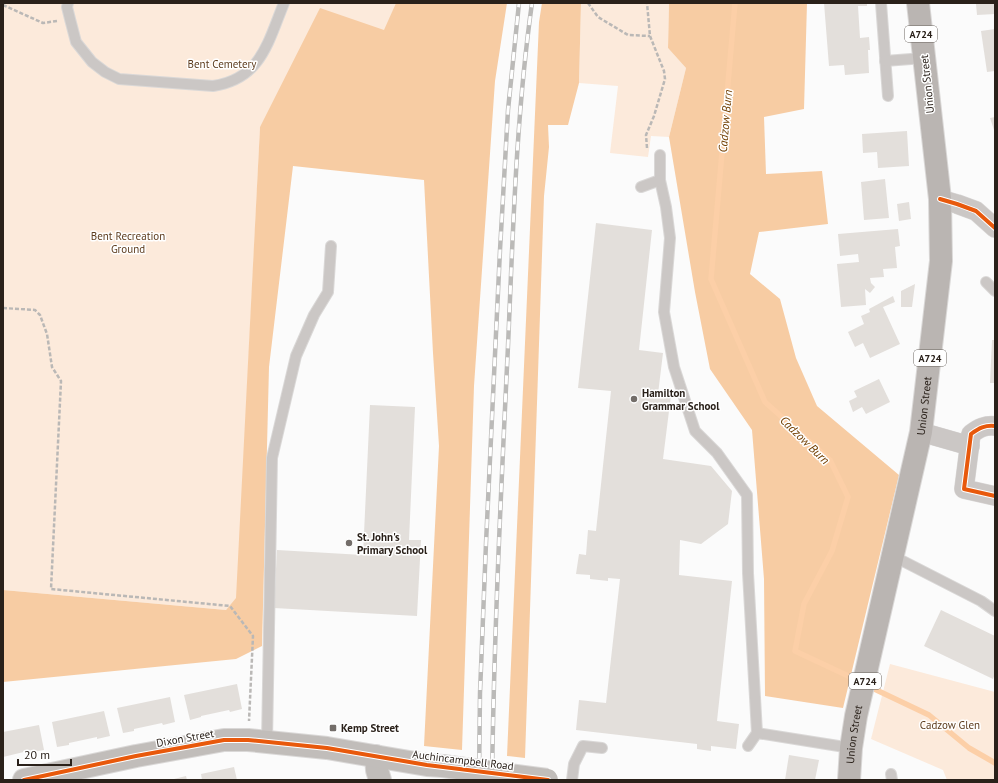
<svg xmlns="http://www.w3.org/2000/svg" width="998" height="783" font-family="'PT Sans',sans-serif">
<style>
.green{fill:#fceadb}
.forest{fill:#f7cca3}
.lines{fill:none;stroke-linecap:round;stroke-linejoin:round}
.stream{stroke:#fccfa7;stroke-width:5.5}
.building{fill:#e3dfdb}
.lane-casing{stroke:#dad8d7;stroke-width:12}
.street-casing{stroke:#dad8d7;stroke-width:20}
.secondary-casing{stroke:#dad8d7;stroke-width:24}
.primary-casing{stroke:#dad8d7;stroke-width:24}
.path{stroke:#bab8b6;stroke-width:2.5;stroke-dasharray:4 2;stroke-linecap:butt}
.lane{stroke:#cbc7c5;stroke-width:10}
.street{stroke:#cbc7c5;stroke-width:19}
.secondary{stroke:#c1bdba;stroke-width:22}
.primary{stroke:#bab5b2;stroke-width:22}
.rail-casing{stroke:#bbbab8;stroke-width:4.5}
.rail{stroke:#fff;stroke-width:3;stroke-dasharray:9;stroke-linecap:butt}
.secondary-bridge-casing{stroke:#dad8d7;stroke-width:24;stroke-linecap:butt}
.secondary-bridge{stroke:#c1bdba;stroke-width:22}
.cycleway-casing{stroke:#fff;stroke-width:6}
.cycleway{stroke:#e8590c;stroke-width:4}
.poi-dot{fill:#736d69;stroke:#fff;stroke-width:1.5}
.labels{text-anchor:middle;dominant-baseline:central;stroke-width:3;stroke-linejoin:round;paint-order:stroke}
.shield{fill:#fff;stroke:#6a645f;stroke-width:1}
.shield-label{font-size:10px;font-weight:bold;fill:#2a211a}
.park-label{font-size:11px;fill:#5e3d1f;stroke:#fff}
.street-label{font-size:11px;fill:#2a211a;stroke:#fff}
.poi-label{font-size:11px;font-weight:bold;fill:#2a211a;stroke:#fff;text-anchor:start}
.water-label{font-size:12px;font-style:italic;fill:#723f02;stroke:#fff}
</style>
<rect width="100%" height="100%" fill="#fbfbfb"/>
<!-- green -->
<g class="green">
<polygon points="3,3 396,3 385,30 260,127 237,598 226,610 3,590"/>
<polygon points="581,3 669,3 668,48 686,68 669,137 651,136 648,157 610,153 618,86 579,83"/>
<polygon points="890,664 995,692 995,780 947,780 943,770 871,739"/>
</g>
<!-- forest -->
<g class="forest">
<polygon points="396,3 507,3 495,81 474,386 462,750 424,746 439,446 433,353 424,180 293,166 269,367 262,646 236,659 3,682 3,590 226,610 236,598 260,127 320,8 384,30"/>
<polygon points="542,3 581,3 579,83 568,125 548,125 549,147 544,196 525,758 507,756 539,22"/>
<polygon points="669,3 807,3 804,109 764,117 766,174 822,171 828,224 759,232 750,274 780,299 796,358 817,406 899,475 843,708 765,696 764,579 752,430 710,369 695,292 669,137 686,68 668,48"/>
</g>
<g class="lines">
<!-- stream -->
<g class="stream">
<polyline points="735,3 711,279 765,402 830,460 848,497 832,551 804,604 795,651 859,681"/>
<polyline points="868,686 929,715 969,748 995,763"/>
</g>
</g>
<!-- building -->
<g class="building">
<polygon points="824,3 867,3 867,6 858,6 860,38 869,37 870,50 868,50 869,73 845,75 844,65 829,66"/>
<polygon points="986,3 995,3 995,14 977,15 976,4"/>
<polygon points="995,29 995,71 987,72 981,31"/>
<polygon points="995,117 995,133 990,118"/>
<polygon points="907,131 909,166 878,168 877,152 863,153 862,134"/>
<polygon points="885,179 889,218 864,220 861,182"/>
<polygon points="909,202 911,219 899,221 897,204"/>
<polygon points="596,223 652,230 639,350 663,353 658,394 671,395 663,459 711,466 732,491 728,524 701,544 680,540 679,575 732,581 717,721 739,724 736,749 711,746 711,751 697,749 697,744 576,730 579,700 606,703 620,579 608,578 608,581 590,579 590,575 576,574 579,554 586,555 588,530 596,531 611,391 578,388"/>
<polygon points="898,229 900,246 895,247 897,268 883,269 884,277 870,278 871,283 875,287 870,293 865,289 866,305 841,307 837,264 859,262 858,254 840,256 838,234"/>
<polygon points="915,284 912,307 901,307 901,291"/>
<polygon points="893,296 895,302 883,307 900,344 870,358 863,343 855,347 848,332 864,324 861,316 870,312 869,309"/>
<polygon points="992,340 995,340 995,383 990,383"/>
<polygon points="879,379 890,402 866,414 862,407 853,412 849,401 857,397 854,391"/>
<polygon points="370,405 415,407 409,540 421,540 417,616 274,608 277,550 363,555"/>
<polygon points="941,610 995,636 995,674 993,679 924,646"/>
<polygon points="237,684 242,709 230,712 229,710 201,716 201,717 190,720 184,695"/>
<polygon points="170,697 175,722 163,725 162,723 134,729 134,731 123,733 117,708"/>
<polygon points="104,711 110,736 97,739 97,737 69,743 69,745 57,747 52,722"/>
<polygon points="39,725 44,750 32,752 32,750 3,757 3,732"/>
<polygon points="789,755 819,760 815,780 785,780"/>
<polygon points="234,767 237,780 202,780 201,774"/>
<polygon points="186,776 187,780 174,780 174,779"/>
</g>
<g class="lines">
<defs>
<g id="lane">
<path d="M68 3 67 7 70 19 76 42 92 62 105 72 119 79 213 86C261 79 268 42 284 3"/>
<polyline points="881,3 888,96"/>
<polyline points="885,61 924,58"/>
<polyline points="660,155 660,180 666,207 670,238 664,312 674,367 695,431 717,453 747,495 748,573 757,733"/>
<polyline points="641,187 660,180"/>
<polyline points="986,282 995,291"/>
<polyline points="893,556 981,601 995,611"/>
<polyline points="267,742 272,458 296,356 314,315 328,292 331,246"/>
<polyline points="748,746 757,733 851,748"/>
<polyline points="891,774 892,780"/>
<polyline points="572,780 574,764 583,746 602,748"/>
</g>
<g id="street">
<polyline points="940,199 957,204 976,211 995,228"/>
<path d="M995 426C985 425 979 428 971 434L964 489 995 496"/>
<polyline points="921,432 970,446"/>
</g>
<g id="secondary">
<polyline points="376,756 377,770 380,780"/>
<polyline points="24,780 136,756 224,740 248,740 327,748 427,765 443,766"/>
</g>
<g id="primary">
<path id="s1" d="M849 780 851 748 856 716 921 432 941 261 940 199 918 3"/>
</g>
</defs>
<!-- lane casing -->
<use href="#lane" class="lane-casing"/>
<!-- street casing -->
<use href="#street" class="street-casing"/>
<!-- secondary casing -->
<use href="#secondary" class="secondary-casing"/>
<!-- primary casing -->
<use href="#primary" class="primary-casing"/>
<!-- path -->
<g class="path">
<polyline points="588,3 598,17 628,35 650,36"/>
<polyline points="3,5 43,23 57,21"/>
<polyline points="647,148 646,135 654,116 665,79 664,71 650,36 647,3"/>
<polyline points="3,308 35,310 40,315 47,334 52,367 61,381 51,589 230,606 253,636 249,721"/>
</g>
<!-- lane -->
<use href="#lane" class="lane"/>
<!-- street -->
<use href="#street" class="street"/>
<!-- secondary -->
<use href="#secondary" class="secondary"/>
<!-- primary -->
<use href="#primary" class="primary"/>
<defs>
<g id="rail">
<polyline points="479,780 480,693 486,543 500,250 508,110 519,3"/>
<path d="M492 780C494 635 501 491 508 346 513 232 516 116 532 3"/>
</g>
</defs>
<!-- rail casing -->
<use href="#rail" class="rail-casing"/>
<!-- rail -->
<use href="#rail" class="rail"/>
<defs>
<polyline id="secondary-bridge" points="443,766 547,780"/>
</defs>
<!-- secondary-bridge casing -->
<use href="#secondary-bridge" class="secondary-bridge-casing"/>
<!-- secondary-bridge -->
<use href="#secondary-bridge" class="secondary-bridge"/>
<defs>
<g id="cycleway">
<polyline points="940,199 957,204 976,211 995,228"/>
<path d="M995 426C985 425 979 428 971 434L964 489 995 496"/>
<polyline points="24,780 136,756 224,740 248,740 327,748 427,765 548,780"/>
</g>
</defs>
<!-- cycleway casing -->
<use href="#cycleway" class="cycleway-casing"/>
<!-- cycleway -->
<use href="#cycleway" class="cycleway"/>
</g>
<!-- markers -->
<g class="poi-dot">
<circle cx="634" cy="399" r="4"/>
<circle cx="349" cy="543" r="4"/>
<rect x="329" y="724" width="8" height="8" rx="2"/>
</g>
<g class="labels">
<!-- shield labels -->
<g class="shield">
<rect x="905" y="26" width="32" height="16" rx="3"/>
<rect x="914" y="350" width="32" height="16" rx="3"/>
<rect x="849" y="673" width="32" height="16" rx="3"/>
</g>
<g class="shield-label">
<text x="921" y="34">A724</text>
<text x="930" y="358">A724</text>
<text x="865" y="681">A724</text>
</g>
<!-- park labels -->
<g class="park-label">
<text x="222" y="64">Bent Cemetery</text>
<text x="128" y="236">Bent Recreation<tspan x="128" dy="13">Ground</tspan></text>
<text x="950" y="725">Cadzow Glen</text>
</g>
<!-- street labels -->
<g class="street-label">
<text transform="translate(927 84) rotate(-96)">Union Street</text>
<text stroke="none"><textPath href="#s1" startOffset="382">Union Street</textPath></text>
<text stroke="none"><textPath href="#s1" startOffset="46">Union Street</textPath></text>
<text transform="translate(185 738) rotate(-10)">Dixon Street</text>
<text transform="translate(463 760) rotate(7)">Auchincampbell Road</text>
</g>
<!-- poi labels -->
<g class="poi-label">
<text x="642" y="393">Hamilton<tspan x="642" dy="13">Grammar School</tspan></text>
<text x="357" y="537">St. John's<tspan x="357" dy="13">Primary School</tspan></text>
<text x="341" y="728">Kemp Street</text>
</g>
<!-- water labels -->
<g class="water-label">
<text transform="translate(725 121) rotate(-85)">Cadzow Burn</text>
<text transform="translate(805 440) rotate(44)">Cadzow Burn</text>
</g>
</g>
<!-- border -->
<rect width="998" height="783" fill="none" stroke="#2a211a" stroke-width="8"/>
<!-- scale -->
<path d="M18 759v6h53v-6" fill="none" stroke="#2a211a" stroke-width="2"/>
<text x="24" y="759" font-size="12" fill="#2a211a" stroke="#ffffff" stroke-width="3" paint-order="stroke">20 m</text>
</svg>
